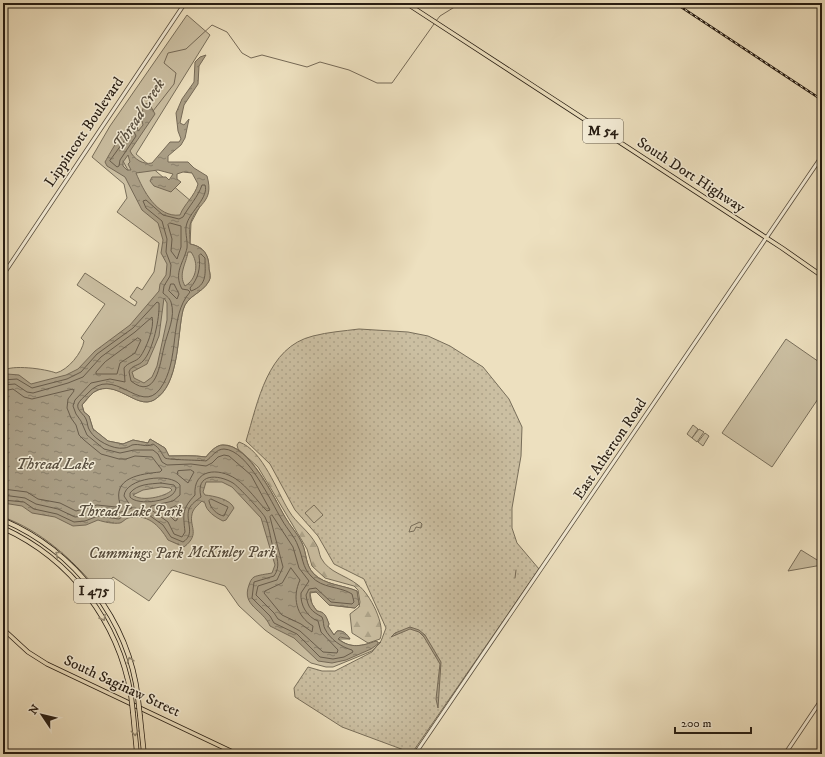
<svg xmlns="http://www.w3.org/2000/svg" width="825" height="757" font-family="'IM FELL DW Pica',serif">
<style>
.grass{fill:url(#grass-dots);stroke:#786e5a}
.forest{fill:url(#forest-firs);stroke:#786e5a}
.park{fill:#cbbfa2;stroke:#786e5a}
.water{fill:url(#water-ripples);stroke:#756956;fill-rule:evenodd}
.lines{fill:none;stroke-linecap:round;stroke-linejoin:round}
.shore{stroke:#685c4b;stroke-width:1}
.stream{stroke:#756956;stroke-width:1}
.minor-casing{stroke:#584d3d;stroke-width:4.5}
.major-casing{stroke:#261c12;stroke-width:5}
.highway-casing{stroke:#261c12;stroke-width:5.5}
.minor{stroke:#f3ebd5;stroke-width:3}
.major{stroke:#ede0bf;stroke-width:3.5}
.highway{stroke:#ede0bf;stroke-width:4}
.rail-casing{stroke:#261c12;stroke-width:2.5}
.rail{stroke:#f3ebd5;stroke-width:1;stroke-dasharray:3;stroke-linecap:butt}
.highway-bridge-casing{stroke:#261c12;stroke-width:5.5;stroke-linecap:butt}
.highway-bridge{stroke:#ede0bf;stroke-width:4}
.oneway{stroke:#938871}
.labels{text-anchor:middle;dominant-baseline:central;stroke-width:3;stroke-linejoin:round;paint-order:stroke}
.shield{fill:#f3ebd5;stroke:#645a4c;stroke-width:1}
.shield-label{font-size:14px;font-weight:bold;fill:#261c12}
.street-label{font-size:15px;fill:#261c12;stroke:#f3ebd5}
.park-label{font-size:15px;font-style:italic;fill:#584d3d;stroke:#f3ebd5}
.water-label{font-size:16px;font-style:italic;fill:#5a5040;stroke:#f3ebd5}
</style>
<defs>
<pattern id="grass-dots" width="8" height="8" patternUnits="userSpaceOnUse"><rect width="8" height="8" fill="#cbbfa2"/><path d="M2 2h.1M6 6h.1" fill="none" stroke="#aea48a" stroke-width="1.8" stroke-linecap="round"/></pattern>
<pattern id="forest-firs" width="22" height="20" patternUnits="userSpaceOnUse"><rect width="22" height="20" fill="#cbbfa2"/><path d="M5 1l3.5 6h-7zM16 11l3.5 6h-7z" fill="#aea48a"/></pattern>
<pattern id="water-ripples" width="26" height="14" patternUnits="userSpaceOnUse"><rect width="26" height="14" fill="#a99d84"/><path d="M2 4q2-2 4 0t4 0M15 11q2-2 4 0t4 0" fill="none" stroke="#897f6b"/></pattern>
</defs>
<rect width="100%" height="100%" fill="#ede0bf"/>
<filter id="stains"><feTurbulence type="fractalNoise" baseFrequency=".005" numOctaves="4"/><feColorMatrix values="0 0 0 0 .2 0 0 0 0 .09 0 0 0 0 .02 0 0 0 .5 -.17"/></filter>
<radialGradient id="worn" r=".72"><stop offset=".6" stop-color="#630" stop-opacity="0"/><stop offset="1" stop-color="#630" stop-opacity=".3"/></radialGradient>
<!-- grass -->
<path class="grass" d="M359 329 408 332 428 336 450 346 483 367 509 399 522 427 521 456 512 508V528L517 543 539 569 412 753 342 727 295 697 294 688 308 667 322 671H335L372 652 381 641 386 628 364 579 334 564 318 536 295 510 270 464 246 441C258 402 267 347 313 336 328 332 344 331 359 329Z"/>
<!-- forest -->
<g class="forest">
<path d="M239 442C263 450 277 492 289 511 296 523 309 531 316 544 319 548 319 554 321 558 329 573 346 575 358 585 370 594 386 625 380 639L368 643 352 633 350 614 359 607 360 602 358 590 354 586 325 578 312 566 307 549 258 467 238 449 237 445Z"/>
<polygon points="420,522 422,524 421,528 416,527 414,531 409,532 411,526"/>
</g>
<!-- park -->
<g class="park">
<path d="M187 15 210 35 136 154 199 208 191 223 190 244C205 247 209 256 209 269 210 273 211 278 209 281 202 294 187 295 183 310 177 334 180 385 154 400 136 410 117 378 94 392 90 395 86 401 82 405L84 412 89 416 93 429 108 441 123 444 133 440 148 443 150 439 165 448 169 456C181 456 193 455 206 457 210 452 216 445 223 445 250 444 274 498 285 517 290 526 298 534 302 543 307 554 305 565 314 574 325 585 343 585 357 591L359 604 355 608 329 605 316 592 310 593 312 604 317 611C325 612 326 617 329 624L328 626 334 635 337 631C343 630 347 634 350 639H339C350 649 363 646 376 641L378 643 381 642 372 651 333 667H326L311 663 265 630 239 606 225 586 172 570 149 601 113 577 104 589 102 585 97 589C71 558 41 531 3 517V371C11 364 46 369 56 373 68 370 82 353 84 341L81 338 105 304 77 285 85 273 135 306 137 302 130 297 137 287 142 290 154 272 159 243 117 212 127 198 124 184 92 157 110 126Z"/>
<polygon points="786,339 822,364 822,393 772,467 722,433"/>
<polygon points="693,425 698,429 692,438 687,434"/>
<polygon points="699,429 704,432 697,442 692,438"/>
<polygon points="705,433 709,436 703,446 698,442"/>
<polygon points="314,505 323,515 314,523 305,513"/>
<polygon points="801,550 822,563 822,565 788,571"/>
</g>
<!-- water -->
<g class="water">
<path d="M206 55 199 66 198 84 184 105 180 123 184 125 189 119 185 138 181 145 168 156V162H188L194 168 207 176C215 204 196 202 190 225 189 231 190 238 190 244 205 247 209 256 209 269 210 273 211 278 209 281 202 294 187 295 183 310 177 334 180 385 154 400 136 410 116 378 94 392 90 395 85 401 82 405L84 412 89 416 93 429 108 441 123 444 133 440 148 443 150 439 165 448 169 456C181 456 193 455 206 457 210 452 216 445 223 445 249 444 274 498 285 517 290 526 298 534 302 543 307 554 305 565 314 574 325 585 343 585 357 591L359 604 355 608 329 605 316 592H310C309 600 313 606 317 611 325 612 326 616 329 624L328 626 334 635 337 631C343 630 347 634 350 639L340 637 338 639C351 649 362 646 376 641L378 642V644L371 649 346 660 332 663 318 661 294 638 270 626C263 609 241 606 249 585 250 582 251 579 254 577 258 575 267 574 272 573L275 565 261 518 232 487 222 482H206L203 492 205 495C214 496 230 499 234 508L226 520 223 521C215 517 206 511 205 503L202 501C199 504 195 507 193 511 187 526 202 533 184 547L168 540C159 525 147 513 128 518 125 519 123 522 120 523 113 524 104 522 98 520L86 525 73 526 55 517 32 513 22 506 3 503V378L7 374 19 375 31 384 66 375 78 369 95 351 130 325 159 291 160 284 166 275 167 264 161 253 163 240 158 223 142 210 125 177 107 166 105 162C112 150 122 129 137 125L138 131 143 125 141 117 144 104 149 103 155 114 130 151C134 159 143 165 152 163L170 142H179L181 139 178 131 176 113 182 99 194 82 195 62 200 57ZM128 155 130 162 128 164 131 170H127L123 166V162ZM158 170 173 174 169 180 166 177H152L150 181 154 186 171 192 181 182 177 179V174L183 172 192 173 198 184C195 196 184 204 180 215 157 218 143 190 136 173ZM188 252H191C199 263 197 279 185 286 178 274 186 264 188 252ZM164 298 167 303V320L157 366 152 377 144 383 134 378 132 372 147 364 154 348 159 336ZM161 487 170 488 172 490C165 497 141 502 133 495L143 490Z"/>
<polygon points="410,627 419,630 425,635 441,662 438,708 436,699 440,664 424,637 419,632 410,629 391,637 395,633"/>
</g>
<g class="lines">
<!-- shore -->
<g class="shore">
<polygon points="131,132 134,132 136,136 120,160 119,166 117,167 110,161"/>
<polygon points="170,223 181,226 181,247 177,259 171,251 172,239 168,225"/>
<path d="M201 254 205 258C205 273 208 285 191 291L190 288C198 279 201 268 199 256Z"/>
<polygon points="171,284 174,284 179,294 177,299 169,291"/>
<polygon points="138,338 141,340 135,353 120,363 117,374 96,374 96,372 105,362"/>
<path d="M3 380 17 379 32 388 67 379 81 372 97 354 133 328 157 302 159 303C160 317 153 351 143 361 139 366 131 365 129 372L131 381C156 401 160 364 164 347 167 333 176 317 171 302 169 297 166 296 163 293L164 286 170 276 171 265 166 252 167 239 162 221 146 208 143 201 146 200 163 215 179 219 183 217C189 206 198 197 202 185H205C209 197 191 211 187 223 184 231 188 240 187 248 184 262 173 273 182 289L188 290 190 292C168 317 181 360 160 389 140 416 114 363 87 394 84 397 80 400 78 404 76 410 84 414 86 419 88 423 87 427 90 431 95 440 113 450 124 448 127 448 130 446 132 445 140 443 146 448 153 444 160 448 161 453 165 458 168 460 201 460 206 461 212 457 216 449 224 449 248 450 271 502 282 520 287 529 295 537 298 546 303 557 302 567 311 576 322 589 340 586 352 594L354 602 352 604 331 602 316 588 309 589 306 595C308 608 311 611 322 617 324 621 323 626 325 629 330 639 341 647 352 650L353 652 344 657 333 659 320 657 297 634 274 623 270 616 252 598 254 582 274 576C281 566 277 557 273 547 270 537 269 525 265 517 262 512 238 486 233 483 218 474 195 473 201 497 197 500 191 504 189 509 185 521 196 534 183 542L171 537 163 525 146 513 126 514 119 519 98 516 85 521 74 522 57 514 34 509 24 502 3 500"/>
<path d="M3 385 15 384 27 392 33 393 68 383 83 377 101 357 135 332 152 317C155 327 146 349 140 357 136 362 128 362 124 368L125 382 110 379 91 383 75 400 73 406 76 414 81 421 87 435 104 449 120 453 134 450H153L158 454 162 462 167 465 191 464 206 466 212 463 218 457 224 455 229 456 251 475 270 510 267 511C257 501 248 487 236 479 218 467 193 469 195 495 182 509 183 513 185 532L182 537 174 534 168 522 150 509 151 506 173 501 180 495V485C171 472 125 478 124 496L132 508 118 513 97 511 84 516 75 517 58 509 36 504 25 498 3 495"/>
<path d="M3 391 13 389 24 397 32 399 73 389 74 391 68 399 67 408 71 418 76 425 79 435 84 440 101 454 119 459H126L135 456 152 457 162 470 160 472C141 474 112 477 120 504L116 507 97 505 76 511 60 503 38 499 27 492 3 489"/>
<polygon points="191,470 194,472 188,483 177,474 178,471"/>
<path d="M161 483 174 485 176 488C175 502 137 506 130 497V493C137 484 150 484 161 483Z"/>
<path d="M211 499 228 507 224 516C217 515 210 508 209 501Z"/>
<polygon points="176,506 178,508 177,520 175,521 165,511"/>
<path d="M272 515 293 547 299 568 309 581 301 593C300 605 307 617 318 621L321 632 338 650 337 653 323 652 300 631 278 619 274 613 256 595 258 586 277 580 283 567 270 517Z"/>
<path d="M291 568 300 580C292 597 296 616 313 626L312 632 301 624 282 615 264 593 265 591 282 583Z"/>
</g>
<!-- stream -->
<g class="stream">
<polyline points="436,21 440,16 461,3"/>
<polyline points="153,111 174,84 176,73 164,63 168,53 186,49 212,25 227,32 242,53 251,58 262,55 307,67 320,62 349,70 377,83 392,83 434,24"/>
<polyline points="123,161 128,170"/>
<polyline points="515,578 516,570"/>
</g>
<defs>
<g id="minor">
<polyline points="3,275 185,3"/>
<polyline points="415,754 822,156"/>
<polyline points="785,754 822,699"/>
</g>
<g id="major">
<polyline points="406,3 782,248 822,276"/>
<polyline points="3,629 28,652 47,664 237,754"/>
</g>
<g id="highway">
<path d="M3 520C75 551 129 620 138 698"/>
<path d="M3 528C71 559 118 621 131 695"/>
<polyline points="133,713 137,754"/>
<polyline points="140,716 144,754"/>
</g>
</defs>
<!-- minor casing -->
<use href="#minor" class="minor-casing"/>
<!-- major casing -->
<use href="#major" class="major-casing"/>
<!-- highway casing -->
<use href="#highway" class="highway-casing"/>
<!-- minor -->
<use href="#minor" class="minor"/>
<!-- major -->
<use href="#major" class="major"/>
<!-- highway -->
<use href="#highway" class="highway"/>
<defs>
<polyline id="rail" points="675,3 822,100"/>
</defs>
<!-- rail casing -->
<use href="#rail" class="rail-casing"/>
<!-- rail -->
<use href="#rail" class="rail"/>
<defs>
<g id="highway-bridge">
<polyline points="131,695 133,713"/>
<polyline points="138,698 140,716"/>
</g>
</defs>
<!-- highway-bridge casing -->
<use href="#highway-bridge" class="highway-bridge-casing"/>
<!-- highway-bridge -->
<use href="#highway-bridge" class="highway-bridge"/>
</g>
<!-- one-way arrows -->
<defs><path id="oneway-chevron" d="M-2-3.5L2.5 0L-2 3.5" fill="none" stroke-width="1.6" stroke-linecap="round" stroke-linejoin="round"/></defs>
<g class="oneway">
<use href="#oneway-chevron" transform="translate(58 554) rotate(-141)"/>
<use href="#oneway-chevron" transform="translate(103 618) rotate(60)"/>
<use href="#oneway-chevron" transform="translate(130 660) rotate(-108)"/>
<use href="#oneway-chevron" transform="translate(135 733) rotate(85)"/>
</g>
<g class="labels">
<!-- shield labels -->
<g class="shield">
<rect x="583" y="119" width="40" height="24" rx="3"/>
<rect x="74" y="579" width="40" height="24" rx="3"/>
</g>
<g class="shield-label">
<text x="603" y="131">M 54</text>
<text x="94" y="591">I 475</text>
</g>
<!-- street labels -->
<g class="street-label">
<text transform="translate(84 132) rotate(-56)">Lippincott Boulevard</text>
<text transform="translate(691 175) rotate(33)">South Dort Highway</text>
<text transform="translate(610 449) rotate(-56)">East Atherton Road</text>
<text transform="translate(122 686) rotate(25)">South Saginaw Street</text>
</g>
<!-- park labels -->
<g class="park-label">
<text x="130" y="511">Thread Lake Park</text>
<text x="232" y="552">McKinley Park</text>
<text x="136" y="553">Cummings Park</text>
</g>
<!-- water labels -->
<g class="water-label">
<text transform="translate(139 114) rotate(-57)">Thread Creek</text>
<text x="55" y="464">Thread Lake</text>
</g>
</g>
<!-- margin -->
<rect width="825" height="757" fill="none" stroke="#ede0bf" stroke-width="16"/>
<rect x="4" y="4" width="817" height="749" fill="none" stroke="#261c12" stroke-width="2"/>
<rect x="8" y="8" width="809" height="741" fill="none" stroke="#261c12"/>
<!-- north arrow -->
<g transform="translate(42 715) rotate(305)" stroke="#f3ebd5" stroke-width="3" paint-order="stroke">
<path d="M0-3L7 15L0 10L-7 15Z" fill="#261c12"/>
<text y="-6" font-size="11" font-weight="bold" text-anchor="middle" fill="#261c12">N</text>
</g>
<!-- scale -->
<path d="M675 727v6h76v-6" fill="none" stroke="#261c12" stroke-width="2"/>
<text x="681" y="727" font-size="12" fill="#261c12" stroke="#f3ebd5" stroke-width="3" paint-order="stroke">200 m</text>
<rect width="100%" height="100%" filter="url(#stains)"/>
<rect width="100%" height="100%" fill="url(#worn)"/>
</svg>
